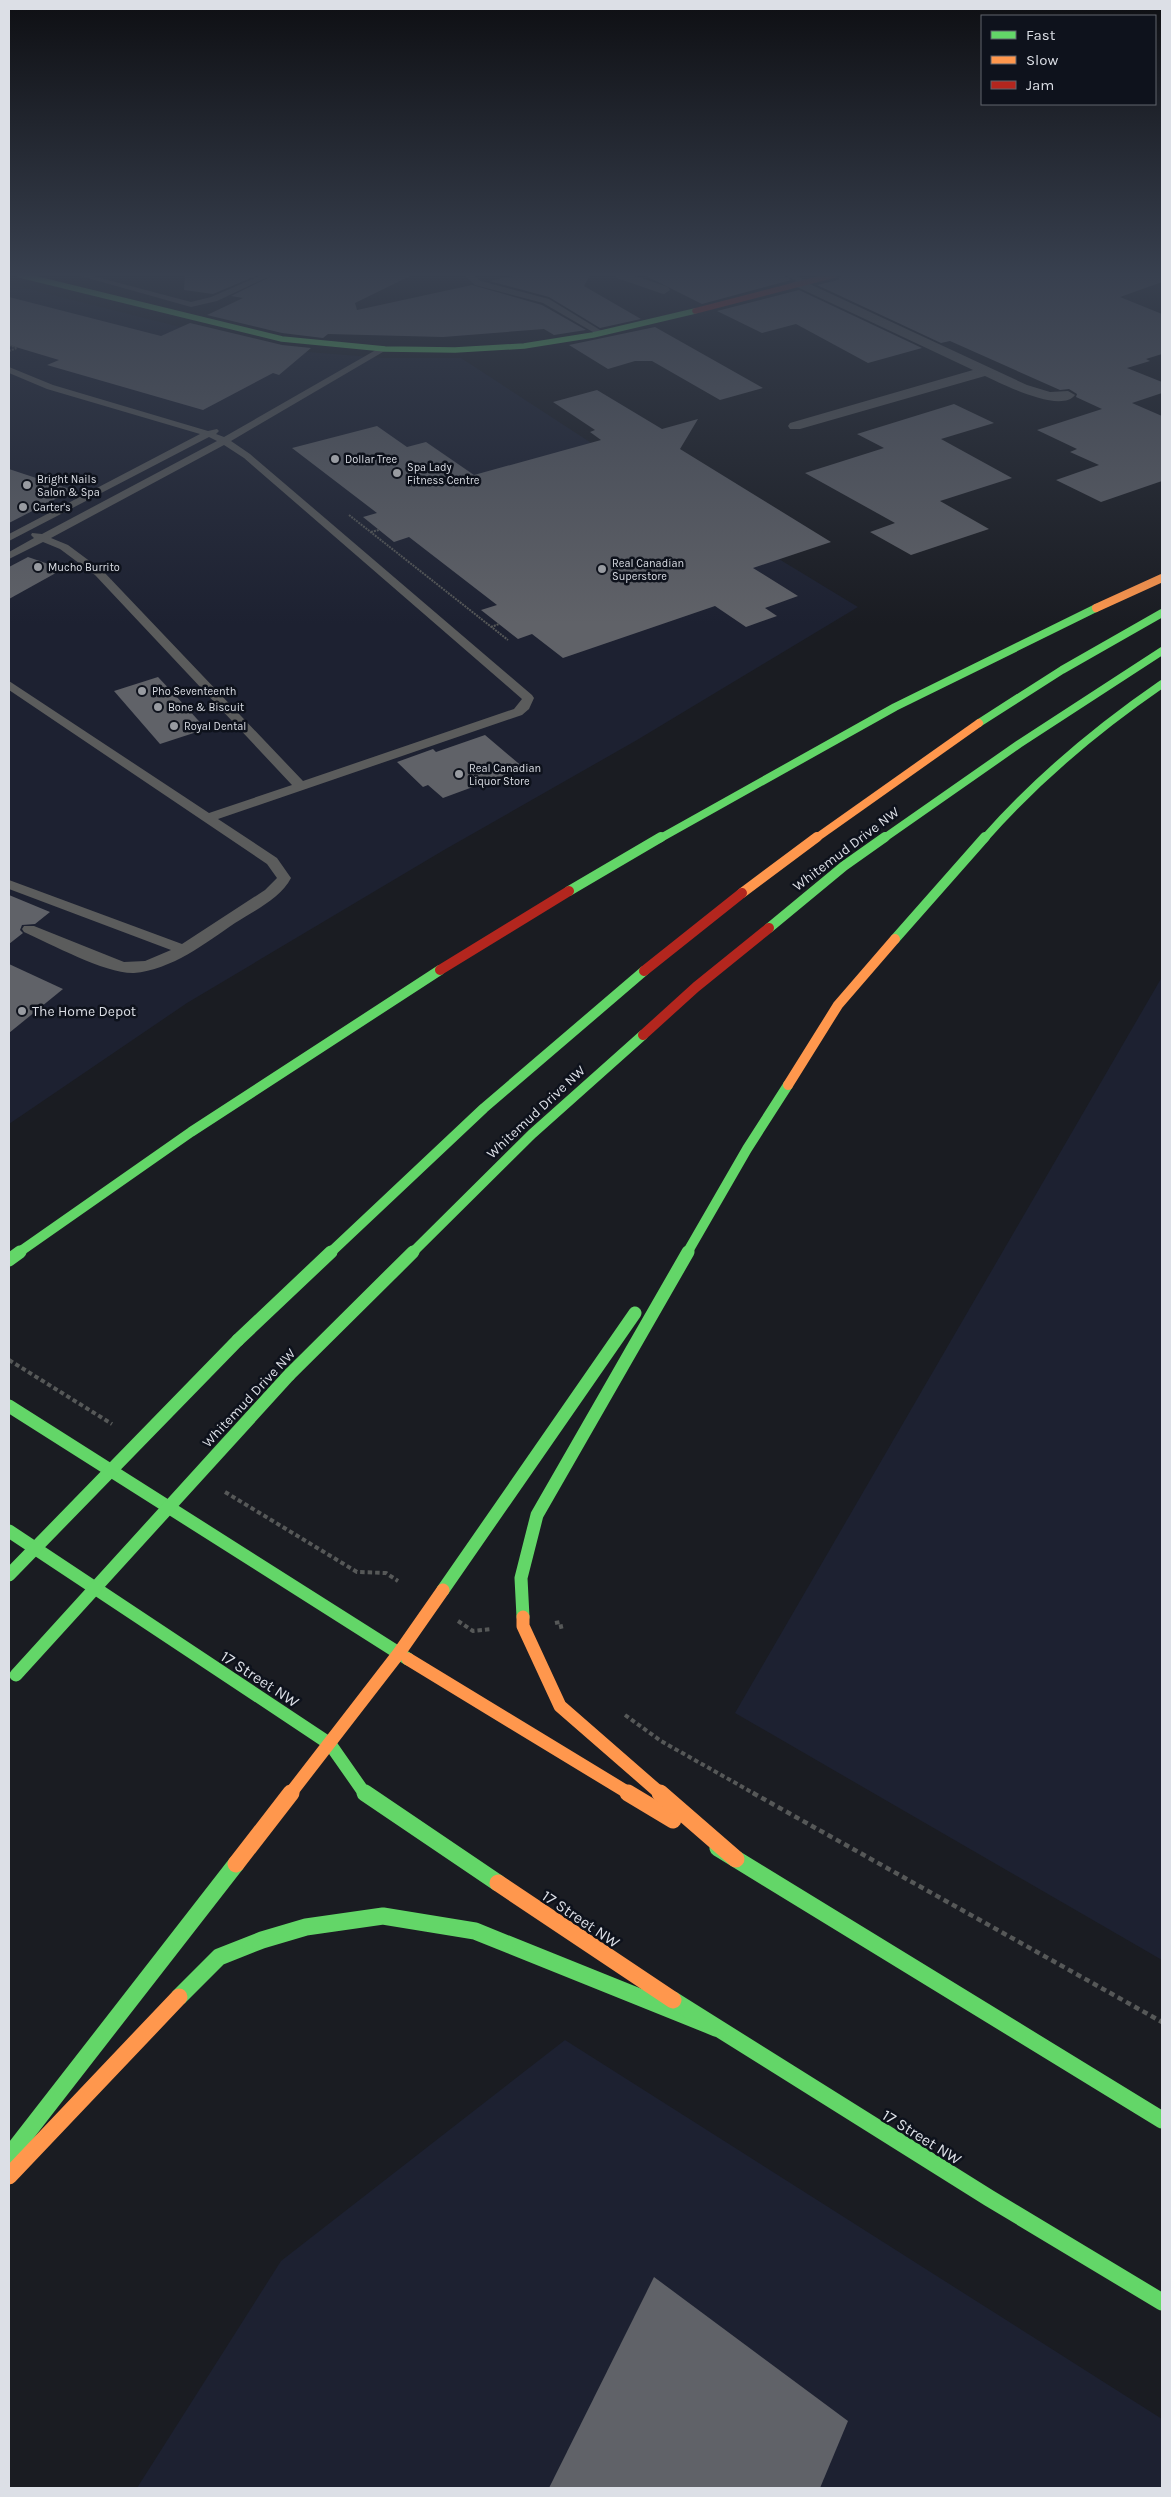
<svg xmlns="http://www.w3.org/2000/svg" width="1171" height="2497" font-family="Karla,sans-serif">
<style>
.built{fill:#1d2131}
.building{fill:#606268}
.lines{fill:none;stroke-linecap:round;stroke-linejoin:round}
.path-far2{stroke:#565858;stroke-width:2;stroke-dasharray:2 1;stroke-linecap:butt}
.path-far1{stroke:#565858;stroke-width:4;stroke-dasharray:4.5 3;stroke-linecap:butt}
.path{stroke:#565858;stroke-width:4.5;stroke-dasharray:5.5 4;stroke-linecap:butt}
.lane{fill:#5b5c5c;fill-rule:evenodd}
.street{fill:#5b5c5c;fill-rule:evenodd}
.fast-far4{stroke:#63d668;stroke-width:5.5}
.fast-far3{stroke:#63d668;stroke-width:8}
.fast-far2{stroke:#63d668;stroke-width:10}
.fast-far1{stroke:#63d668;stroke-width:13}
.fast{stroke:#63d668;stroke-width:17}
.slow-far3{stroke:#ff974d;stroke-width:8}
.slow-far2{stroke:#ff974d;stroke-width:10}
.slow-far1{stroke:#ff974d;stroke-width:13}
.slow{stroke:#ff974d;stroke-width:17}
.jam-far1{stroke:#b3261e;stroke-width:5.5}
.jam{stroke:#b3261e;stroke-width:10}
.fast-bridge{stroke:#63d668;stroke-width:13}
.poi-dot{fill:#989ba1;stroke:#0e121c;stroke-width:2}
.labels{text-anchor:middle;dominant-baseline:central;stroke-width:5;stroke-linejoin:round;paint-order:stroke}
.far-poi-label{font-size:11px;fill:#dcdfe6;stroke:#0e121c;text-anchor:start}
.street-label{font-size:14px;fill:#dcdfe6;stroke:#0e121c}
.poi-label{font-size:14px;fill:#dcdfe6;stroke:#0e121c;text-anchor:start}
.near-street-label{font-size:16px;fill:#dcdfe6;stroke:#0e121c}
</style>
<rect width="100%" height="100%" fill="#1a1c22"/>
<!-- built -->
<g class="built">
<polygon points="9,284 232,340 295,351 384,358 461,358 642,476 858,607 637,740 444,850 187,1003 9,1124"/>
<polygon points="1162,977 1162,1960 735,1713"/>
<polygon points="565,2040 1162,2419 1162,2488 137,2488 281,2261"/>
</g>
<!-- building -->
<g class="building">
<polygon points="185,275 258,275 213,294 184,290"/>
<polygon points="274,275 412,275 355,303 357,310 472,285 542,305 586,330 554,335 544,329 443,337 328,334 323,338 282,333 207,315 243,298 231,296"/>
<polygon points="518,275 590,275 584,286 641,319 600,328 549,297 489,281"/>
<polygon points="644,275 783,275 791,280 702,304"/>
<polygon points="842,275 1162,275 1162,282 1120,297 1162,314 1162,354 1146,359 1150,361 1127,368 1162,382 1162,393 1132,403 1162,416 1162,481 1101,502 1056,480 1099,465 1070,452 1077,449 1037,430 1102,409 1076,397 1077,394 1069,389 1060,390 950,341 941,343 817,285 838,280"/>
<polygon points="799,290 922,348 868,363 796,324 762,333 717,311"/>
<polygon points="9,297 161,336 190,323 282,345 311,348 279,375 273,373 203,410 47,365 59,360 9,345"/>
<polygon points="655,327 763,388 720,400 652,361 635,361 608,369 569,345"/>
<polygon points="597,390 662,429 698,419 680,449 831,542 753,568 798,596 765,608 777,616 746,627 715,606 563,658 532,634 518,639 481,610 497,605 409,537 394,542 363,517 377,513 292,448 377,426 407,447 426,442 474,475 601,440 590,432 595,430 553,402"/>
<polygon points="954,404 994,423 941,439 1012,478 940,501 989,529 911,555 870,532 895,523 805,473 884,448 857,434"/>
<polygon points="9,469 24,474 73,490 9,523"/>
<polygon points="28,557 63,569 9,599 9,567"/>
<polygon points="158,677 188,709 206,729 160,744 114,691"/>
<polygon points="485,735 524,768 443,798 428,785 423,787 397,762 433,749 436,752"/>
<polygon points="9,895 50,912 35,924 22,925 20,930 23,933 9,944"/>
<polygon points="9,964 63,989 9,1033"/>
<polygon points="654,2277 848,2421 820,2488 549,2488"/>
</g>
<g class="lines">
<!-- path-far2 -->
<g class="path-far2">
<polyline points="9,345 17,348 9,351"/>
<polyline points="349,515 508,640"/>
<polyline points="371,532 379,530"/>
<polyline points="491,627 499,624"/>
</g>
<!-- path-far1 -->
<g class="path-far1">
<polyline points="9,1360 112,1424"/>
<polyline points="225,1492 357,1572 386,1573 398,1581"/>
<polyline points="458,1621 473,1631 492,1629"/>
<polyline points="555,1623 560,1622 562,1631"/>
<polyline points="625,1715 661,1741 755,1794"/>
</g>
<!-- path -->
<polyline class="path" points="753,1793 1162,2022"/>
<!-- lane -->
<g class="lane">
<polygon points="77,275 89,275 191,302 211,297 262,275 272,275 217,301 191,307"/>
<polygon points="464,275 473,275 481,281 549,299 605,333 598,335 543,303 475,285"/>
<polygon points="785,275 795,275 809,282 802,284"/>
<path d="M381 347 388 349 231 441 250 454 532 695 534 698 529 709 522 715 218 819 277 858 291 878C281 898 254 911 235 923 206 943 171 970 134 973 106 974 51 944 24 932L22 929 24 926H34L124 962 145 961 171 950 9 889V880L182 944 265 890 277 878 267 864 9 690V681L209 813 292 785 95 575 60 549 43 542 9 559V552L34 538 31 535 32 533 42 534 217 441 209 437 9 541V534L200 434 47 389 9 373V367L53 385 208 431 217 429 219 431 216 434 224 437ZM224 445 244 458 522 699 514 709 303 781 103 571 68 545 51 538Z"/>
</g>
<!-- street -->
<g class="street">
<polygon points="615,275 632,275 668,287 670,290 664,294 660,293 617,278"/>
<path d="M799 279 1027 385 1050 392 1068 391 1075 395C1061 414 1002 384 985 376L800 429H790L788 426 790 423 973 370 795 286 793 283Z"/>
</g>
<!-- fast-far4 -->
<polyline class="fast-far4" points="20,275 282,339 385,349 455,350 524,346 593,335 695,311"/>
<!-- fast-far3 -->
<g class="fast-far3">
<polyline points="979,723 1062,670 1162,613"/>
<polyline points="659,839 895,707 1096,608"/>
<polyline points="883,839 1019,744 1162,651"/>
<path d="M984 839C1036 780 1098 728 1162 684"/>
</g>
<!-- fast-far2 -->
<g class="fast-far2">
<polyline points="569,891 661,837"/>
<polyline points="769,928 844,866 885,837"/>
<polyline points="895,939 985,837"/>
<polyline points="18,1253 191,1132 440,970"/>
<polyline points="330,1253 484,1108 644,971"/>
<polyline points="412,1253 532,1134 643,1035"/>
<polyline points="687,1253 747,1149 788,1085"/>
</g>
<!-- fast-far1 -->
<g class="fast-far1">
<polyline points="9,1260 20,1252"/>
<polyline points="238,1340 331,1252"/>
<polyline points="289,1375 413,1252"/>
<polyline points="9,1406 408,1659"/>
<polyline points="9,1531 330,1744 365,1794"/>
<polyline points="443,1590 635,1313"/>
<polyline points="523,1617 521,1578 537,1515 688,1252"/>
</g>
<!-- fast -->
<g class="fast">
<polyline points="365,1793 498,1883"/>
<polyline points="718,1848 1162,2120"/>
<polyline points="179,1997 219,1957 262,1940 306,1927 383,1916 475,1931 716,2028"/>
<polyline points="673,2000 989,2198 1162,2302"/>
<polyline points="9,2156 236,1864"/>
</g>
<!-- slow-far3 -->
<g class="slow-far3">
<polyline points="1096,608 1162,578"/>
<polyline points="815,839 979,723"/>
</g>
<!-- slow-far2 -->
<g class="slow-far2">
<polyline points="742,893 817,837"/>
<polyline points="788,1085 838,1005 895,939"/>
</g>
<!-- slow-far1 -->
<g class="slow-far1">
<polyline points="523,1617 523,1626 560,1706 661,1794"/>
<polyline points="408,1659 630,1794"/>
<polyline points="290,1794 399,1653 443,1590"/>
</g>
<!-- slow -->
<g class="slow">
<polyline points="628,1793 673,1820"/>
<polyline points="660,1793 736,1859"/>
<polyline points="236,1864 291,1793"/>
<polyline points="498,1883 673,2000"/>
<polyline points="9,2176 179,1997"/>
</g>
<!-- jam-far1 -->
<polyline class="jam-far1" points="695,311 834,275"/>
<!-- jam -->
<g class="jam">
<polyline points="440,970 569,891"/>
<polyline points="644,971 742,893"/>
<polyline points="643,1035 696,987 769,928"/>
</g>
<!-- fast-bridge -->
<g class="fast-bridge">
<polyline points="9,1575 238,1340"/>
<polyline points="16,1675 289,1375"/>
</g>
</g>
<!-- sky -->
<linearGradient id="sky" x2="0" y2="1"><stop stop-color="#0e0f13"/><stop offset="0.44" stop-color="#38404f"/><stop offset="1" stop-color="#38404f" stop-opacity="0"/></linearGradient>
<rect width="1171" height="624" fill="url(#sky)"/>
<!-- markers -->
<g class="poi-dot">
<circle cx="335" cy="459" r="5"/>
<circle cx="397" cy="473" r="5"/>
<circle cx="27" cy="485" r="5"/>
<circle cx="23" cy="507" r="5"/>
<circle cx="38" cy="567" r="5"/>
<circle cx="602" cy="569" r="5"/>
<circle cx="142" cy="691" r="5"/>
<circle cx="158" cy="707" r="5"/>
<circle cx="174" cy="726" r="5"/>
<circle cx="459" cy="774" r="5"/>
<circle cx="22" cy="1011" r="5"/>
</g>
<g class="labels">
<!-- far-poi labels -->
<g class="far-poi-label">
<text x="345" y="459">Dollar Tree</text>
<text x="407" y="467">Spa Lady<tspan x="407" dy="13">Fitness Centre</tspan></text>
<text x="37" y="479">Bright Nails<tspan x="37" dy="13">Salon &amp; Spa</tspan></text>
<text x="33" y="507">Carter's</text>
<text x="612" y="563">Real Canadian<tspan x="612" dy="13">Superstore</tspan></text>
<text x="48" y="567">Mucho Burrito</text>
<text x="152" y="691">Pho Seventeenth</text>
<text x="168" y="707">Bone &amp; Biscuit</text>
<text x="184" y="726">Royal Dental</text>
<text x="469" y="768">Real Canadian<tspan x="469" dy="13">Liquor Store</tspan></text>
</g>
<!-- street labels -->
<g class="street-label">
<text transform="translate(846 849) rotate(-37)">Whitemud Drive NW</text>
<text transform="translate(536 1112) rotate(-43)">Whitemud Drive NW</text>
<text transform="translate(249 1398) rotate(-47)">Whitemud Drive NW</text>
</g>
<!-- poi labels -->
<g class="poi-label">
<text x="32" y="1011">The Home Depot</text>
</g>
<!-- near-street labels -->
<g class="near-street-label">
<text transform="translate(260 1679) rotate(33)">17 Street NW</text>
<text transform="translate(581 1919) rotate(34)">17 Street NW</text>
<text transform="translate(922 2137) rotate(32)">17 Street NW</text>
</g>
</g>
<!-- border -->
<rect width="1171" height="2497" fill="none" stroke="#dcdfe6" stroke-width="20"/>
<!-- legend -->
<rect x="981" y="15" width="175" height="90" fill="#0e121c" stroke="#60646d"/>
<rect x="991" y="31" width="25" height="8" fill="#63d668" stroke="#60646d"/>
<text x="1026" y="40" font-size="15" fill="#dcdfe6">Fast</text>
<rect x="991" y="56" width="25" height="8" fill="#ff974d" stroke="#60646d"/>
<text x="1026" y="65" font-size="15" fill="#dcdfe6">Slow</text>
<rect x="991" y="81" width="25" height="8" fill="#b3261e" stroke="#60646d"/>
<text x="1026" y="90" font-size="15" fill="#dcdfe6">Jam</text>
</svg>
